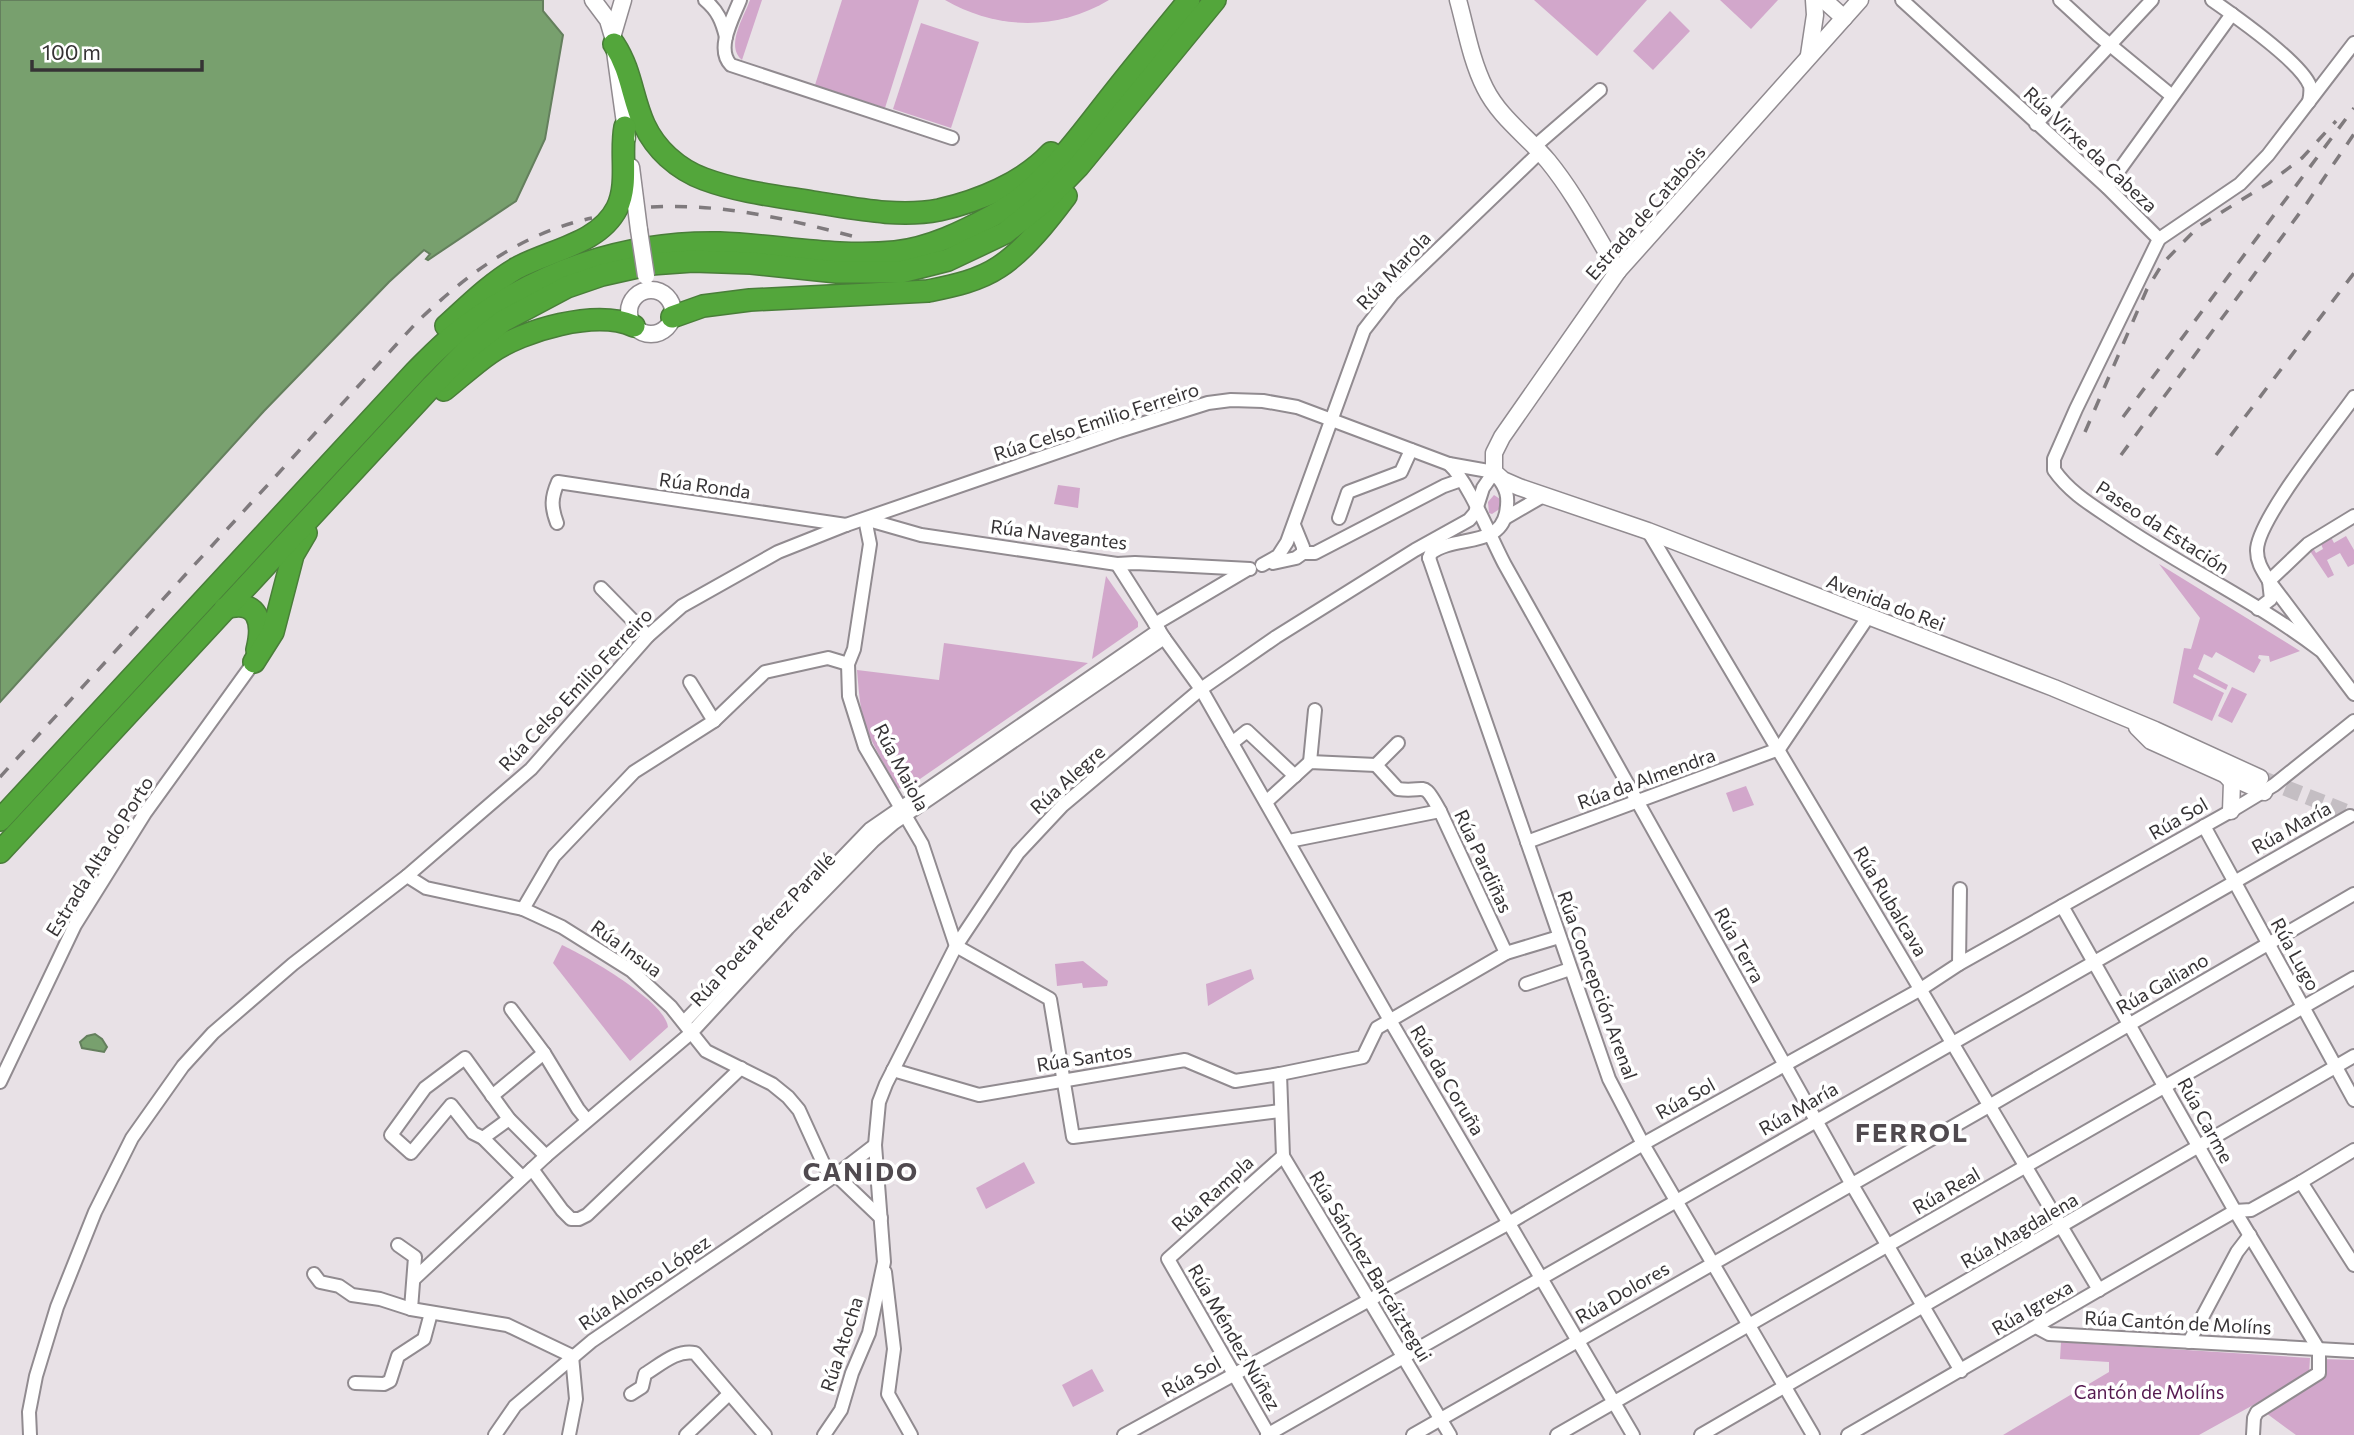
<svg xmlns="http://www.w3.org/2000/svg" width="2354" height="1435" font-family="Commissioner,sans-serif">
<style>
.green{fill:#d2a7cb}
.water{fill:#78a06e;stroke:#647f5d;stroke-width:2}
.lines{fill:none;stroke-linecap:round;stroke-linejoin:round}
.secondary-tunnel{stroke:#c4bec3;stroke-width:16;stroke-dasharray:16 8;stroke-linecap:butt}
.street-casing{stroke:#918b90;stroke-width:16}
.secondary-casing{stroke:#918b90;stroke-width:19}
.highway-casing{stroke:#497e39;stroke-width:24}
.street{stroke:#fff;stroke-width:12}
.secondary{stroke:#fff;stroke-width:16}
.highway{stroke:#53a63b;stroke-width:21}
.rail{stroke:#7f7a7d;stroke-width:3.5;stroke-dasharray:12 12;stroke-linecap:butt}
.secondary-bridge-casing{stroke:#918b90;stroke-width:19;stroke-linecap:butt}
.secondary-bridge{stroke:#fff;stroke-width:16}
.labels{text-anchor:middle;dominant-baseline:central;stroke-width:7;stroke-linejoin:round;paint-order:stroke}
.street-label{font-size:19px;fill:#363335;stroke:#fff}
.park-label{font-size:19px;fill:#561a50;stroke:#fff}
.district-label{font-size:26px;font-weight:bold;letter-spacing:2px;fill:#504a4f;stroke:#fff}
</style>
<rect width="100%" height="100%" fill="#e8e1e6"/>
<!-- green -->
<g class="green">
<path d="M750 0H762L742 60C725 46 744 17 750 0Z"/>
<polygon points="842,0 919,0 885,108 815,85"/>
<path d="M945 0H1109C1057 31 997 30 945 0Z"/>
<polygon points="1534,0 1647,0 1597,56"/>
<polygon points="1720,0 1778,0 1751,29"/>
<polygon points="1670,11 1690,31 1653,70 1633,51"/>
<polygon points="921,23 979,42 951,128 893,109"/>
<polygon points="1058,485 1080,488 1078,508 1054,504"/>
<polygon points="1494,495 1503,501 1501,508 1492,514 1489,513 1488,502"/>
<polygon points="2346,536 2354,550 2354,564 2348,567 2340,553 2327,560 2334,575 2328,578 2310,551 2313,548 2316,553 2323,549 2321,544 2331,537 2334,543"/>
<polygon points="2159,564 2300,651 2270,662 2269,656 2259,655 2258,658 2261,660 2254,673 2216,652 2212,658 2204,654 2198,669 2228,685 2226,690 2194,674 2193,677 2224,693 2212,721 2173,703 2184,648 2191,649 2200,618"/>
<polygon points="1106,576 1138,622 1138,627 1092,659"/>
<path d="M944 643 1088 663 904 790 898 788C884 763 866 737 861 708 859 696 858 682 857 670L939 680Z"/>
<polygon points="2232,687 2247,694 2232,723 2218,716"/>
<polygon points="1746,786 1754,805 1733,812 1726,793"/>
<path d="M562 945C586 956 665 1001 668 1027L630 1061 553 963Z"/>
<polygon points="1083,961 1108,981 1107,986 1083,988 1082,983 1057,986 1055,964"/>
<polygon points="1251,969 1254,979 1208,1006 1206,984"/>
<polygon points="1024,1162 1035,1183 986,1209 976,1188"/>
<polygon points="2061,1342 2310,1358 2309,1374 2199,1435 2003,1435 2109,1372 2109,1362 2060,1359"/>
<polygon points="2322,1359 2354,1360 2354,1435 2296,1435 2266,1413 2322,1379"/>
<polygon points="1092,1369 1104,1391 1073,1407 1062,1385"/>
</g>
<!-- water -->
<g class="water">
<polygon points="0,0 543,0 543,11 563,35 545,139 516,201 428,260 426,259 430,254 424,250 389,282 264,411 0,702"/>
<polygon points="95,1034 102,1039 107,1047 104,1052 82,1048 80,1042 87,1036"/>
</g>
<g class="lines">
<!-- secondary-tunnel -->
<polyline class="secondary-tunnel" points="2263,779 2354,815"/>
<defs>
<g id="street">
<path d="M705 0C718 11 722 21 726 37"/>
<path d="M740 0C733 18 715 49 731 65L952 138"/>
<path d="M1902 0 2107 187 2159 239 2076 409 2054 459V470C2070 493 2093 506 2115 521 2182 567 2256 601 2320 650"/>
<polyline points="2060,0 2098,35 2172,96"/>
<path d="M2212 0C2235 16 2301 62 2310 86 2311 91 2310 97 2309 102"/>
<polyline points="2036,124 2152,0"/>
<polyline points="1534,147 1600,90"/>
<polyline points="2107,187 2232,14"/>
<polyline points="2159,239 2240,184 2268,155 2354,43"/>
<path d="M2354 397C2333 427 2256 521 2257 551 2257 563 2263 571 2269 581L2354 694"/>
<path d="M1449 464C1469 482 1491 539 1505 565L1851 1183 1961 1371"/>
<polyline points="1339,518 1348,492 1401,472 1411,450"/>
<polyline points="1505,518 1543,496"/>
<path d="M557 523C551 507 551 498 558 482L846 525"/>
<polyline points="1648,531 2099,1290"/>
<polyline points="1303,553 1315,553 1444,486 1461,480"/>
<polyline points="1429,558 1609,1079 1643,1144 1813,1435"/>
<path d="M1429 558 1431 553C1454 535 1499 548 1506 513 1509 497 1507 489 1497 476"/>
<polyline points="1273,563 1296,558 1303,553 1303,547 1294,525"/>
<polyline points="1117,564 1164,638 1201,689 1391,1022 1633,1435"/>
<polyline points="1262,565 1278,556 1287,542 1364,330 1392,294 1540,152"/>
<polyline points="1250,569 1135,563 1117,564 921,535 865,519 870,544 854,649 848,664 849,696 865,747 922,844 956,946 1050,999 1073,1137 1280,1111"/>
<polyline points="2269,581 2308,544 2354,516"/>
<polyline points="601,588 648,636"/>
<polyline points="2258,609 2271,599 2269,581"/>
<polyline points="1155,624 1248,569"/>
<polyline points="690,682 714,721"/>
<polyline points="1232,743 1247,731 1295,776"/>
<polyline points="1310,762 1315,710"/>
<path d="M1376 765 1398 789C1427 793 1422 778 1440 811"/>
<polyline points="1376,765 1398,743"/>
<polyline points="1266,802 1310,762 1376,765"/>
<polyline points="2204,826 2354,1100"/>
<polyline points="1289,841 1440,811 1506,953"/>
<polyline points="1527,842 1779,749 1868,617"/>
<polyline points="407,876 426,888 523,909 562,927 632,971 671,1007 706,1051 772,1084 788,1097 799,1110 830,1178"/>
<polyline points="2062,906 2235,1211 2319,1350"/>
<polyline points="523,909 554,856 634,772 714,721 765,672 828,658 848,664"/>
<polyline points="1959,964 1960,889"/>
<polyline points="1526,984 1570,969"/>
<polyline points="511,1009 544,1053 578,1109 587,1120"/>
<polyline points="684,1022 870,829 1159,630"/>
<polyline points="893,1070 979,1095 1185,1060 1235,1081 1280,1074"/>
<polyline points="0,1082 75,925 145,813 254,662"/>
<polyline points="492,1096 544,1053"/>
<polyline points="483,1138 509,1119"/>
<polyline points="532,1169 562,1210 571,1219 579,1219 587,1215 741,1068"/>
<polyline points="836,1175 881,1218"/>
<polyline points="522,1177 483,1138 473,1133 451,1105 411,1153 391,1135 425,1088 465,1058 509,1119 546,1156"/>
<polyline points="2301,1182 2354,1265"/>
<polyline points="398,1245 415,1257 411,1309 507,1325 572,1356 576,1399 569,1435"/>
<polyline points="885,1272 894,1349 888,1394 911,1435"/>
<polyline points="314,1274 320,1282 339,1286 352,1295 380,1299 411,1309"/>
<polyline points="414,1279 546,1156 691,1033 788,928 873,841 894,823 1164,638"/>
<polyline points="2036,1327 2049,1334 2354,1351"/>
<polyline points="2189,1342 2237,1252 2250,1235"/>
<polyline points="355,1383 384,1384 390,1381 398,1356 424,1339 431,1313"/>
<path d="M631 1394 642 1387 645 1374C660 1365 677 1349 695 1353L765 1435"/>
<polyline points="30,1435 29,1412 36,1376 57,1307 95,1212 132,1138 183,1066 213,1033 293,964 407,876 531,769 648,636 682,606 778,552 846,525 1119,431 1208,403 1231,400 1263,401 1297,407 1449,464 1494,472"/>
<polyline points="495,1435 515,1406 592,1341 836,1175 875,1145"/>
<polyline points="686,1435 729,1394"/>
<polyline points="824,1435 841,1410 852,1373 869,1333 884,1262 875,1145 879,1102 886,1084 956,946 1018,853 1062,806 1201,689 1276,637 1415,550 1469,520 1475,513 1483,488 1494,472"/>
<polyline points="1124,1435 1502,1227 1643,1144 1921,989 1959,964 2231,811 2274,785 2354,721"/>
<polyline points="1267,1435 2350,816"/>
<polyline points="1269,1435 1168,1259 1283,1156"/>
<polyline points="1413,1435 1989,1106 2354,894"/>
<polyline points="1450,1435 1283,1156 1280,1074 1363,1057 1377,1028 1506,953 1559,937"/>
<polyline points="1557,1435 2354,978"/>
<polyline points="1701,1435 2354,1056"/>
<polyline points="1848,1435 2235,1211 2251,1210 2301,1182 2354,1150"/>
<polyline points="2253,1435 2254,1418 2257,1412 2319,1373 2319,1350"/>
</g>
<g id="secondary">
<polyline points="593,0 608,20 613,37 627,138"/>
<path d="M1458 0C1466 29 1471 60 1485 88 1500 118 1527 136 1548 161 1575 194 1596 235 1618 271"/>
<polyline points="1824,0 1844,18"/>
<polyline points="1860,0 1618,271 1502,437 1494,453 1494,472 1503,480 1519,487 1648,531 2054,688 2155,730 2260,778"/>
<polyline points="613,34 623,0"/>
<polyline points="1809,55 1815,15 1814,0"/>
<polyline points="631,167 639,230"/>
<circle cx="651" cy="312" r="22"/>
<polyline points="2137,727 2151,741 2264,792"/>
<polyline points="2225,774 2232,782 2231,811"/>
</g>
<g id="highway">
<path d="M614 44C639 82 629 121 668 157 678 166 690 174 704 179 739 192 776 196 813 202 853 208 898 218 939 210 979 201 1023 183 1051 153"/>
<path d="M672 317 703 306 750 300 928 291C952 286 978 281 999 267 1025 250 1048 220 1066 196"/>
<path d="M446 326C468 306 491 283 517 268 550 250 599 244 617 208 629 184 620 153 625 127"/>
<path d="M444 390C459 378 474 364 490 353 523 330 596 309 634 326"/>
<path d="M225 608C258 598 264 622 257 650"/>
<polyline points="254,662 273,632 293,555 306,533"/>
<path d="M0 820 416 371C431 356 446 340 463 328 538 271 626 241 720 243 778 245 836 258 895 252 930 248 963 232 994 215 1044 188 1077 139 1112 95 1137 63 1163 32 1189 0"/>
<polyline points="0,852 432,386 470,347 503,321 567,287 602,275 651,264 693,261 751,263 837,272 901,272 948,260 1005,233 1045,201 1078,167 1215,0"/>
</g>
</defs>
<!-- street casing -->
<use href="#street" class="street-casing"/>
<!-- secondary casing -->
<use href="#secondary" class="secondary-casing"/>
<!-- highway casing -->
<use href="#highway" class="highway-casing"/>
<!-- street -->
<use href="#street" class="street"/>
<!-- secondary -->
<use href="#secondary" class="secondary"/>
<!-- highway -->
<use href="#highway" class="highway"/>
<!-- rail -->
<g class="rail">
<path d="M651 207C724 203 792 220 863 239"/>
<polyline points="2123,417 2354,108"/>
<polyline points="2085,432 2147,289 2163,263 2199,226 2269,183 2302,158 2336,121"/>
<polyline points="2121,455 2307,203 2354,134"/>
<polyline points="2216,455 2354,273"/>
<path d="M0 777 417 322C468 273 522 233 592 218"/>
</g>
<defs>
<polyline id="secondary-bridge" points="639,230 646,276"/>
</defs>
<!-- secondary-bridge casing -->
<use href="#secondary-bridge" class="secondary-bridge-casing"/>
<!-- secondary-bridge -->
<use href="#secondary-bridge" class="secondary-bridge"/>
</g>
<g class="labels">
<!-- street labels -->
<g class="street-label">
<text transform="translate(2091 149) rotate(43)">Rúa Virxe da Cabeza</text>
<text transform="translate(1645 212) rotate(-49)">Estrada de Catabois</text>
<text transform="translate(1393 270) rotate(-47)">Rúa Marola</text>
<text transform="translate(1096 421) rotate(-18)">Rúa Celso Emilio Ferreiro</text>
<text transform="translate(705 485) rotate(8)">Rúa Ronda</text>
<text transform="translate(2163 527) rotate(33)">Paseo da Estación</text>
<text transform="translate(1059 534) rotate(7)">Rúa Navegantes</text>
<text transform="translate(1886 602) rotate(21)">Avenida do Rei</text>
<text transform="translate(575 689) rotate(-47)">Rúa Celso Emilio Ferreiro</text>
<text transform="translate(902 767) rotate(62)">Rúa Maiola</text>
<text transform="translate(1646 778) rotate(-20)">Rúa da Almendra</text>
<text transform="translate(1067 779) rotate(-42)">Rúa Alegre</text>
<text transform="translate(2178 818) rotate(-30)">Rúa Sol</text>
<text transform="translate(2291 827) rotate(-29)">Rúa María</text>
<text transform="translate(99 856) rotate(-58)">Estrada Alta do Porto</text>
<text transform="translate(1484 861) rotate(65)">Rúa Pardiñas</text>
<text transform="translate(1891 901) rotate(59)">Rúa Rubalcava</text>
<text transform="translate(762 929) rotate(-47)">Rúa Poeta Pérez Parallé</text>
<text transform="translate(1740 945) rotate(61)">Rúa Terra</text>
<text transform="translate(627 948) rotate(36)">Rúa Insua</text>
<text transform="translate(2296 954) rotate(61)">Rúa Lugo</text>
<text transform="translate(2162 983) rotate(-30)">Rúa Galiano</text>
<text transform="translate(1598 985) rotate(70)">Rúa Concepción Arenal</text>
<text transform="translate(1084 1057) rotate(-9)">Rúa Santos</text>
<text transform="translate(1448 1080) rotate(59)">Rúa da Coruña</text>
<text transform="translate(1685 1098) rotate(-29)">Rúa Sol</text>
<text transform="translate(1798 1108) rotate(-30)">Rúa María</text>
<text transform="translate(2206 1120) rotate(61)">Rúa Carme</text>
<text transform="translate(1946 1190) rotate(-30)">Rúa Real</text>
<text transform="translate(1212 1193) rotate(-42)">Rúa Rampla</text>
<text transform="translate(2019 1230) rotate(-30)">Rúa Magdalena</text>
<text transform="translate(1371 1266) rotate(59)">Rúa Sánchez Barcáiztegui</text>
<text transform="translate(644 1282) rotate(-34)">Rúa Alonso López</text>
<text transform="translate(1622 1292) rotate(-30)">Rúa Dolores</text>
<text transform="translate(2032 1307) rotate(-30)">Rúa Igrexa</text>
<text transform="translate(2178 1322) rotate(3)">Rúa Cantón de Molíns</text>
<text transform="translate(1235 1337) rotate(60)">Rúa Méndez Núñez</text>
<text transform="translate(841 1344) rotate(-72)">Rúa Atocha</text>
<text transform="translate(1191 1376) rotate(-29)">Rúa Sol</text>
</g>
<!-- park labels -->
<g class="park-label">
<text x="2149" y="1391">Cantón de Molíns</text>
</g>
<!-- district labels -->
<g class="district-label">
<text x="1912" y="1131">FERROL</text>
<text x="861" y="1170">CANIDO</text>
</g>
</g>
<!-- scale -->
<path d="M32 60v10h170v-10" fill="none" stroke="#363335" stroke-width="3.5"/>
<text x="42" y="60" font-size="21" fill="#363335" stroke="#ffffff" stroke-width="5" paint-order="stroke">100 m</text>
</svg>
